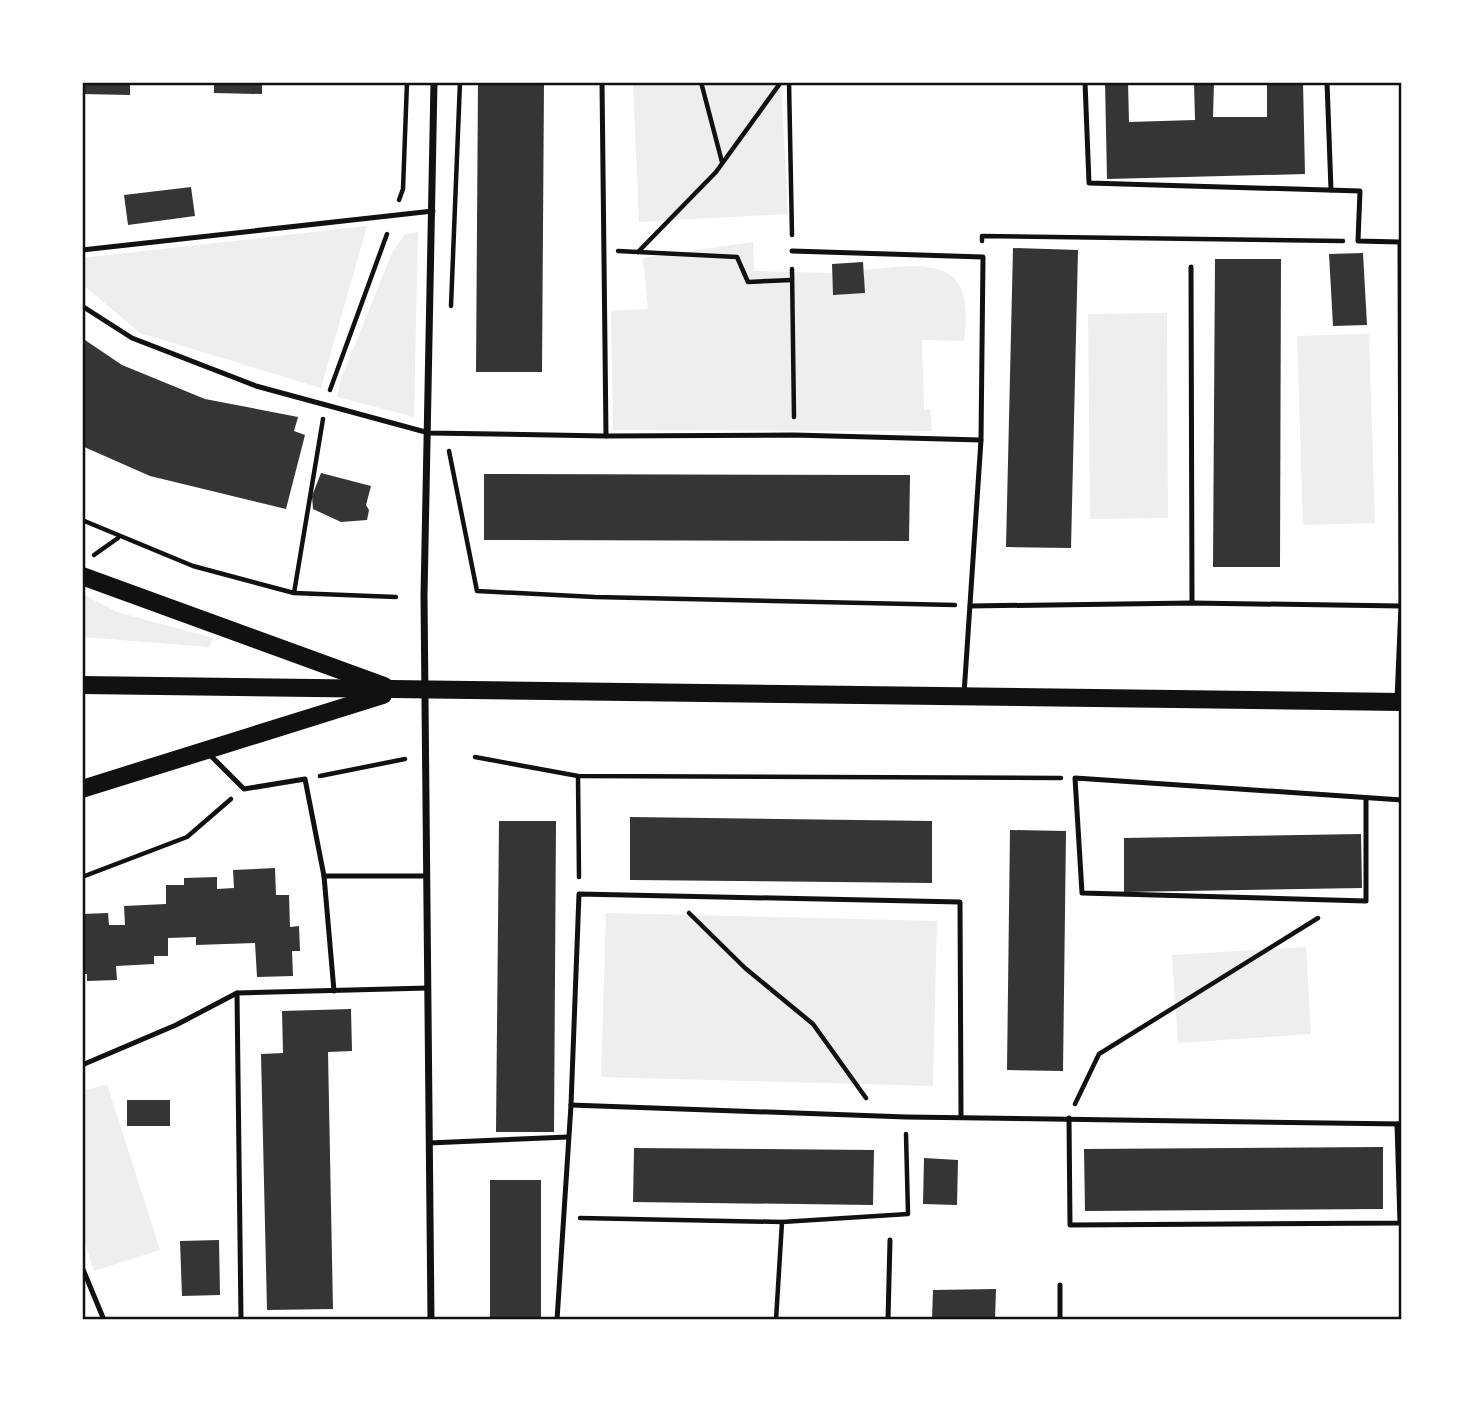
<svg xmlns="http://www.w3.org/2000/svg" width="1484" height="1402" font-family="Overpass,sans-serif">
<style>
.green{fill:#eee}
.building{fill:#353535}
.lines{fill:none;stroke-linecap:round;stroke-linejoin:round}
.path{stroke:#111;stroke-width:4.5}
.service{stroke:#111;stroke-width:5}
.minor{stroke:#111;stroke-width:7}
.primary{stroke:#111;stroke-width:18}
.neatline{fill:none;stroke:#111;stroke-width:2.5}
</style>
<rect width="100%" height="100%" fill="#fff"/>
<!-- green -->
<g class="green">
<polygon points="633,82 781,82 788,214 639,222"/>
<polygon points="367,226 321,388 140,333 82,284 82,258"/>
<polygon points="418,232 414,417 337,397 341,379 392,253 404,235"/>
<path d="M753 242 754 271 832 273 833 294 864 293V270C928 264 976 254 964 341L922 340 924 410 930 409 932 431 613 430 611 311 648 309 643 258Z"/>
<polygon points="1167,313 1168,518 1090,519 1088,314"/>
<polygon points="1369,334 1375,523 1303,525 1297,336"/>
<polygon points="82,594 117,612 213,638 209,647 82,637"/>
<polygon points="606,913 937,921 933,1086 601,1077"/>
<polygon points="1306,947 1311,1034 1178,1043 1172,955"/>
<polygon points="107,1084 160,1250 94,1271 82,1234 82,1091"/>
</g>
<!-- building -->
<g class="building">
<polygon points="82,82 130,82 130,95 82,94"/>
<polygon points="214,82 262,82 262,94 214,93"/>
<polygon points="478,82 544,82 542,372 476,372"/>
<polygon points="1105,82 1128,82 1129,122 1195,120 1194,82 1214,82 1213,117 1267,117 1267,82 1303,82 1305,174 1107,179"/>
<polygon points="191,187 195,216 128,225 124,195"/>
<polygon points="1013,248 1078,250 1071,548 1006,547"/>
<polygon points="1363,253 1367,325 1333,326 1329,254"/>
<polygon points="1215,259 1281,259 1280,567 1213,567"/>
<polygon points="863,262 865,293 833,295 832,264"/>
<polygon points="82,338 122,365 205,399 298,417 294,431 305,435 286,509 150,476 82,446"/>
<polygon points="321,473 371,486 366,505 369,510 367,520 341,522 313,509 312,496"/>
<polygon points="484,474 910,475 909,541 484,540"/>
<polygon points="630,817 932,821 932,883 630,880"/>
<polygon points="499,821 556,821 554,1132 496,1132"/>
<polygon points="1010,830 1066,831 1063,1071 1007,1070"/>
<polygon points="1361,834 1362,888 1124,892 1124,838"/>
<polygon points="275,868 276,895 289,895 290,927 299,926 300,951 292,951 293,976 257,977 255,943 196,945 196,937 168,938 168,956 154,956 154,964 116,966 117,980 87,981 87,974 82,974 82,914 108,913 109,925 125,925 124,906 166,904 166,885 184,885 184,878 217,877 217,889 234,888 233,870"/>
<polygon points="351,1009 352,1051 328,1052 333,1309 267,1310 261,1054 283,1053 282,1011"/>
<rect x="127" y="1100" width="43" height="26"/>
<polygon points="1383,1147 1383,1209 1085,1211 1084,1149"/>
<polygon points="634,1148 874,1150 873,1205 633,1202"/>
<polygon points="924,1158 958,1160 957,1205 923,1204"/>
<rect x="490" y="1180" width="51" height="140"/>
<polygon points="219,1240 220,1295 182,1296 180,1241"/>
<polygon points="996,1289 995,1320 932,1320 933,1290"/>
</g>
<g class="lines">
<!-- path -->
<g class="path">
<polyline points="701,82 722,162"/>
<polyline points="789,82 792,235"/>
<polyline points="399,200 403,189 407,82"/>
<polyline points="982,241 982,236 1343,241"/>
<polyline points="618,251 737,257 748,282 792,280"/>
<polyline points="638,252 716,172 781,82"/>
<polyline points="792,269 794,417"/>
<polyline points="451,306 460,82"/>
<polyline points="330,390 387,234"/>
<polyline points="449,451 477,591 595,597 955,605"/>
<polyline points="82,520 193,566 294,593 323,419"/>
<polyline points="94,555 118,538"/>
<polyline points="294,593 396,597"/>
<polyline points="475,757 578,776 1061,778"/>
<polyline points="320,776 405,759"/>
<polyline points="578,776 579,877"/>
<polyline points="82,877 187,837 231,799"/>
<polyline points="689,913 745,968 813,1024 866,1098"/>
<polyline points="1075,1104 1099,1054 1318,918"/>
<polyline points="580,1218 782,1222"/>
<polyline points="776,1320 782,1222 908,1214 906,1134"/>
</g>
<!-- service -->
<g class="service">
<polyline points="602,82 606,436"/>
<polyline points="1085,82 1089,183 1360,191 1358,241 1400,242 1401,606 1397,699"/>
<polyline points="1327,82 1331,190"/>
<polyline points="82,250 433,211"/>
<polyline points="792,251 983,257 981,440 964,694"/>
<polyline points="1191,267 1192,603"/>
<polyline points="82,306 132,338 256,386 429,433 606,436 794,435 981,440"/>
<polyline points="970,606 1192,603 1401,606"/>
<polyline points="209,754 244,789 305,779 324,876 334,991"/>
<polyline points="1366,799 1366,901 1082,893 1075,778 1402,800"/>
<polyline points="324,876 427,876"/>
<polyline points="237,993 241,1320"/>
<polyline points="82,1065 176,1025 237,993 428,988"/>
<polyline points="571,1105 906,1117 1402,1124"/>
<polyline points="1069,1118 1070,1225 1400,1223 1397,1124"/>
<polyline points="429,1143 568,1137"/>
<polyline points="82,1267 104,1320"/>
<polyline points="557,1320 571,1105 579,894 960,902 961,1116"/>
<polyline points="888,1320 890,1240"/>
<polyline points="1060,1320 1060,1285"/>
</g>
<!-- minor -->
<polyline class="minor" points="431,1320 424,596 434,82"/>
<!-- primary -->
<g class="primary">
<polyline points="82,576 384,686"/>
<polyline points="82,685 1402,702"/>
<polyline points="82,789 383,695"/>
</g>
</g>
<!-- border -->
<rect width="1484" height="1402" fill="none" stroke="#ffffff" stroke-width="168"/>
<rect x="84" y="84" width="1316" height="1234" class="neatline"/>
</svg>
